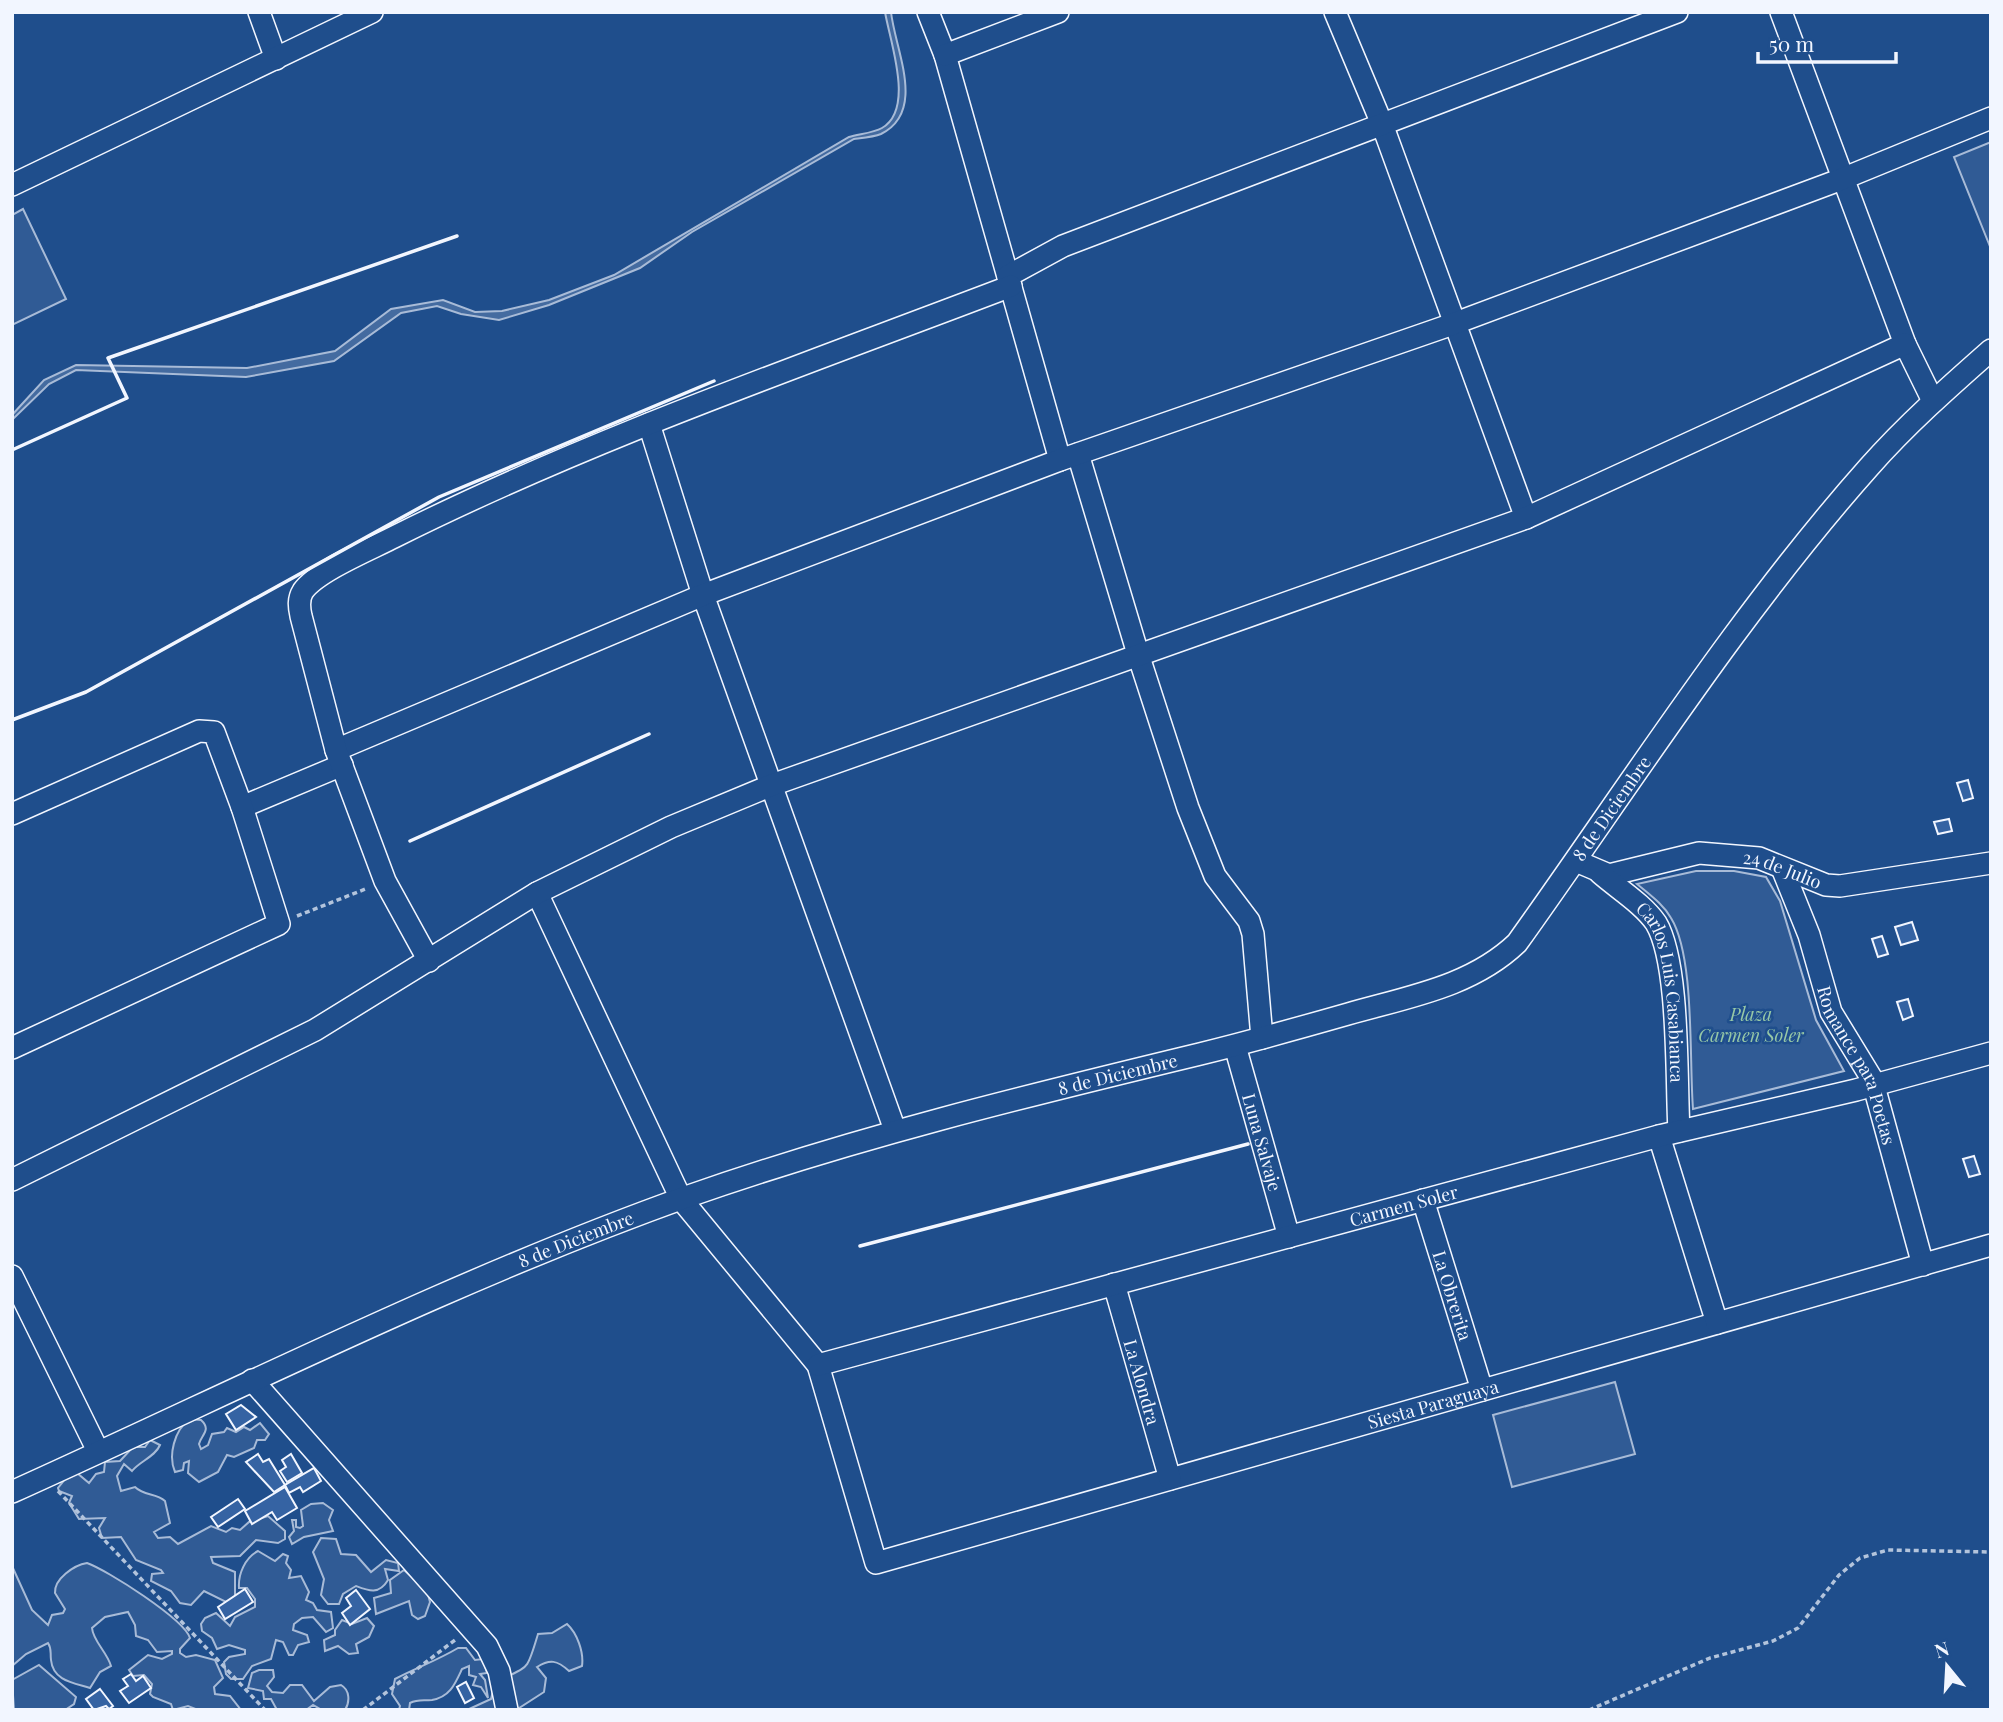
<svg xmlns="http://www.w3.org/2000/svg" width="2003" height="1722" font-family="'Playfair Display',serif">
<style>
.green{fill:#305b95;stroke:#a8bbd7;stroke-width:2}
.water{fill:#446ba0;stroke:#a8bbd7;stroke-width:2}
.building{fill:#3563a3;stroke:#f2f6ff;stroke-width:2}
.lines{fill:none;stroke-linecap:round;stroke-linejoin:round}
.minor-casing{stroke:#f2f6ff;stroke-width:24}
.path{stroke:#b3c4dc;stroke-width:3.5;stroke-dasharray:5 3.5;stroke-linecap:butt}
.minor{stroke:#1f4e8c;stroke-width:21}
.wall{stroke:#f2f6ff;stroke-width:3.5}
.labels{text-anchor:middle;dominant-baseline:central;stroke-width:5;stroke-linejoin:round;paint-order:stroke}
.street-label{font-size:18px;fill:#f2f6ff;stroke:#1f4e8c}
.park-label{font-size:18px;font-style:italic;fill:#97c8a6;stroke:#1f4e8c}
</style>
<rect width="100%" height="100%" fill="#1f4e8c"/>
<!-- green -->
<g class="green">
<polygon points="1991,142 1991,249 1954,157"/>
<polygon points="23,209 66,299 12,325 12,215"/>
<path d="M1696 871H1734L1766 877 1780 901 1816 1020 1844 1071 1693 1109C1689 1059 1695 957 1671 918 1663 904 1650 895 1637 884Z"/>
<polygon points="1615,1382 1635,1454 1512,1487 1493,1415"/>
<path d="M190 1419 201 1420C212 1430 201 1435 199 1444L201 1449 208 1445 212 1434 224 1432 227 1428 236 1432 244 1427 250 1430 260 1423 269 1434 265 1440H257L254 1448 234 1457 227 1455 218 1472 199 1482 188 1473 189 1461 184 1463 183 1470 175 1472C168 1456 174 1430 190 1419Z"/>
<path d="M150 1440 160 1445C155 1457 140 1461 132 1471L124 1464 117 1476 121 1491 135 1487C144 1496 156 1493 165 1501L170 1523 154 1532 158 1538 170 1537 178 1544 211 1526 226 1532 232 1528 240 1530 249 1522 268 1516 285 1531V1539L278 1543 256 1540 240 1556 211 1557 213 1563 235 1572V1598L226 1602 204 1591 191 1605 180 1603 171 1591 151 1581 152 1574 163 1573 161 1570 136 1560 121 1537 102 1538 99 1528 105 1518 79 1519 69 1503 72 1496 59 1491 58 1488 66 1478 77 1473 89 1483 96 1474 104 1472 105 1462 120 1461 133 1447H145Z"/>
<polygon points="323,1503 333,1510 329,1520 333,1531 304,1537 292,1544 289,1537 294,1531 292,1520 296,1520 296,1527 300,1528 303,1526 301,1510 311,1504"/>
<path d="M321 1538 336 1539 341 1554 356 1555 371 1572 386 1560 398 1563 399 1571 385 1569 388 1580C379 1595 369 1591 356 1586L343 1594 339 1604H328L321 1595 324 1579 313 1552Z"/>
<path d="M258 1551 275 1561 283 1554 288 1556 286 1563 291 1570 289 1578 301 1576 309 1592 306 1600 313 1603 317 1610 331 1612 333 1628 326 1632 313 1617 302 1618 294 1624 293 1630 307 1635 309 1642 298 1645 293 1655H289L283 1642 276 1640 271 1659 252 1666 243 1679H231L226 1674 224 1662 229 1657 245 1654V1650L229 1645 217 1649 212 1638 202 1631 201 1624 205 1618 216 1613 230 1626 235 1617 255 1607V1599L247 1588H239C238 1574 245 1558 258 1551Z"/>
<path d="M87 1563C107 1570 184 1619 190 1638L180 1649V1653L186 1657 196 1655 215 1660 223 1678 214 1687 215 1694 230 1696 241 1710H198L188 1706 173 1710 171 1704 153 1697 150 1694 152 1684 144 1675 133 1676 129 1670 148 1655 162 1659 172 1654V1651L157 1652 148 1640 136 1636 135 1625 128 1612 105 1617 92 1628C93 1641 107 1652 111 1666L100 1672 90 1688C74 1683 53 1681 51 1660 50 1652 52 1649 48 1643L26 1654 12 1666V1566L32 1610 48 1625 52 1615 63 1613 65 1609 55 1593C54 1579 74 1565 87 1563Z"/>
<polygon points="404,1570 427,1591 430,1602 425,1616 418,1619 412,1615 409,1601 376,1614 374,1598 391,1593 390,1580"/>
<polygon points="367,1618 374,1626 369,1637 356,1644 358,1653 349,1654 338,1646 325,1651 324,1640 335,1635 335,1630 342,1620 352,1624"/>
<path d="M567 1624C577 1633 584 1652 582 1666L569 1671C557 1660 550 1659 537 1667L546 1678 544 1692 516 1710H467L491 1699 495 1683C530 1664 526 1674 538 1634L552 1633Z"/>
<path d="M458 1648H466L475 1660 483 1659 487 1673 480 1674 485 1680 488 1698 481 1687 473 1685 476 1677 469 1675V1666L462 1669C455 1684 450 1697 432 1700 423 1701 418 1699 410 1703L409 1710H399L400 1706 392 1694 395 1679C416 1668 438 1660 458 1648Z"/>
<polygon points="39,1665 76,1697 74,1704 65,1710 14,1710 12,1680"/>
<path d="M259 1670H273L274 1677 267 1686 272 1692 283 1693 290 1685H302L314 1701 330 1687 341 1685C350 1690 350 1702 345 1710H322L313 1705 306 1710H277L271 1699H264L263 1691 248 1688 252 1673Z"/>
</g>
<!-- water -->
<path class="water" d="M885 12H891C895 50 927 111 881 134 874 137 862 138 854 139L692 232 640 268 549 305 499 320 461 314 437 306 401 313 334 361 246 377 76 370 49 384 12 420V415L44 380 76 365 247 368 335 351 391 309 443 300 475 312 502 311 549 300 614 275 849 137C859 134 873 133 882 128 915 109 890 42 885 12Z"/>
<!-- building -->
<g class="building">
<polygon points="1968,780 1973,798 1963,801 1957,783"/>
<polygon points="1949,819 1952,831 1938,834 1934,822"/>
<polygon points="1912,922 1918,940 1901,945 1895,927"/>
<polygon points="1882,936 1888,954 1878,957 1872,939"/>
<polygon points="1908,999 1913,1016 1903,1020 1897,1002"/>
<polygon points="1974,1156 1980,1174 1969,1177 1963,1159"/>
<polygon points="241,1405 256,1417 236,1430 226,1414"/>
<polygon points="258,1454 263,1462 269,1459 285,1485 274,1492 246,1462"/>
<polygon points="291,1454 302,1473 287,1482 280,1471 286,1467 282,1460"/>
<polygon points="314,1468 321,1481 303,1492 300,1487 289,1493 285,1485"/>
<polygon points="285,1487 297,1508 277,1520 272,1512 252,1524 245,1511"/>
<polygon points="238,1499 245,1509 218,1527 211,1517"/>
<polygon points="245,1589 253,1602 225,1619 218,1607"/>
<polygon points="356,1590 370,1609 350,1625 342,1613 351,1606 346,1598"/>
<polygon points="131,1674 136,1681 143,1676 151,1688 129,1703 120,1691 128,1686 123,1679"/>
<polygon points="466,1682 474,1698 465,1703 457,1687"/>
<polygon points="100,1689 113,1706 109,1709 106,1706 94,1710 86,1699"/>
</g>
<g class="lines">
<defs>
<g id="minor">
<polyline points="259,12 276,59"/>
<polyline points="928,12 945,55 1060,460"/>
<polyline points="1335,12 1382,124 1526,518"/>
<polyline points="1781,12 1905,344 1933,401"/>
<polyline points="945,55 1058,12"/>
<polyline points="12,185 372,12"/>
<polyline points="1008,276 1063,246 1677,12"/>
<polyline points="649,424 703,595 895,1130"/>
<polyline points="1078,454 1138,654 1188,808 1215,876 1249,921 1253,934 1262,1038"/>
<polyline points="336,750 703,595 1060,460 1453,324 1842,179 1991,118"/>
<polyline points="242,807 342,765"/>
<polyline points="12,814 199,731 214,732 242,807 279,924 12,1048"/>
<path id="s1" d="M1576 861 1609 875 1699 853 1759 858 1826 885 1840 886 1991 863"/>
<path id="s2" d="M1782 868 1809 935 1831 1012 1872 1079 1923 1265"/>
<path id="s3" d="M1600 873C1617 888 1643 904 1656 923 1680 963 1676 1081 1679 1131"/>
<path id="s4" d="M537 893 681 1199 818 1365 876 1563 1991 1245"/>
<path d="M429 961 385 881 336 750 301 616C299 607 298 599 303 591 317 571 371 549 394 537 592 438 804 365 1011 286"/>
<path id="s5" d="M1235 1046 1289 1237"/>
<polyline points="1659,1136 1717,1323"/>
<polyline points="12,1180 315,1030 537,893 671,827 772,785 1526,518 1905,344"/>
<path id="s6" d="M1423 1200 1482 1390"/>
<polyline points="12,1276 98,1451"/>
<path id="s7" d="M1114 1284 1170 1479"/>
<path id="s8" d="M818 1365 1659 1136 1856 1090 1991 1053"/>
<polyline points="252,1380 487,1646 499,1671 507,1710"/>
<path id="s9" d="M12 1492C236 1391 454 1280 686 1197 854 1138 1026 1096 1200 1054 1249 1042 1299 1028 1348 1014 1407 997 1471 987 1517 943 1630 785 1740 612 1869 467 1906 425 1949 387 1991 350"/>
</g>
</defs>
<!-- minor casing -->
<use href="#minor" class="minor-casing"/>
<!-- path -->
<g class="path">
<polyline points="297,916 368,888"/>
<polyline points="58,1491 265,1710"/>
<polyline points="363,1710 455,1640"/>
<polyline points="1589,1710 1710,1658 1773,1641 1798,1628 1839,1575 1860,1558 1888,1550 1991,1552"/>
</g>
<!-- minor -->
<use href="#minor" class="minor"/>
<!-- wall -->
<g class="wall">
<polyline points="12,450 127,398 108,358 457,236"/>
<polyline points="12,720 86,692 439,497 714,381"/>
<polyline points="410,841 649,734"/>
<polyline points="860,1246 1248,1144"/>
</g>
</g>
<g class="labels">
<!-- street labels -->
<g class="street-label">
<text stroke="none"><textPath href="#s9" startOffset="1773">8 de Diciembre</textPath></text>
<text stroke="none"><textPath href="#s1" startOffset="214">24 de Julio</textPath></text>
<text stroke="none"><textPath href="#s3" startOffset="144">Carlos Luis Casabianca</textPath></text>
<text stroke="none"><textPath href="#s2" startOffset="212">Romance para Poetas</textPath></text>
<text stroke="none"><textPath href="#s9" startOffset="1185">8 de Diciembre</textPath></text>
<text stroke="none"><textPath href="#s5" startOffset="100">Luna Salvaje</textPath></text>
<text stroke="none"><textPath href="#s8" startOffset="607">Carmen Soler</textPath></text>
<text stroke="none"><textPath href="#s9" startOffset="618">8 de Diciembre</textPath></text>
<text stroke="none"><textPath href="#s6" startOffset="100">La Obrerita</textPath></text>
<text stroke="none"><textPath href="#s7" startOffset="102">La Alondra</textPath></text>
<text stroke="none"><textPath href="#s4" startOffset="1339">Siesta Paraguaya</textPath></text>
</g>
<!-- park labels -->
<g class="park-label">
<text x="1751" y="1014">Plaza<tspan x="1751" dy="21">Carmen Soler</tspan></text>
</g>
</g>
<!-- border -->
<rect width="2003" height="1722" fill="none" stroke="#f2f6ff" stroke-width="28"/>
<!-- north arrow -->
<g transform="translate(1947 1666) rotate(342)" stroke="#1f4e8c" stroke-width="5" paint-order="stroke">
<path d="M0-5L12 26L0 18L-12 26Z" fill="#f2f6ff"/>
<text y="-10" font-size="19" font-weight="bold" text-anchor="middle" fill="#f2f6ff">N</text>
</g>
<!-- scale -->
<path d="M1758 52v10h138v-10" fill="none" stroke="#f2f6ff" stroke-width="3.5"/>
<text x="1769" y="52" font-size="21" fill="#f2f6ff" stroke="#1f4e8c" stroke-width="5" paint-order="stroke">50 m</text>
</svg>
